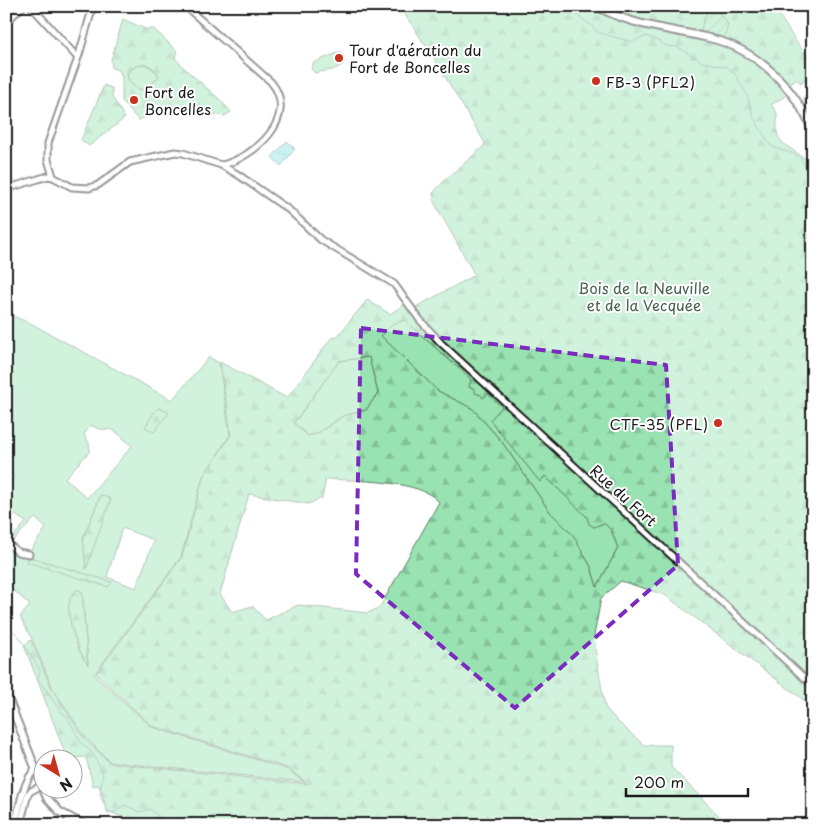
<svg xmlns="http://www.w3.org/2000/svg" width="819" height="831" font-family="'Playpen Sans',sans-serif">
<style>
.grass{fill:#99e2b1;stroke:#5a7f66;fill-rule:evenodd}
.forest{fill:url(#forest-firs);stroke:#5a7f66;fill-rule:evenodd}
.garden{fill:url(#garden-furrows);stroke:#5a7f66}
.water{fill:url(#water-ripples);stroke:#609295}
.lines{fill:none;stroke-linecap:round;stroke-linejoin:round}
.stream{stroke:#609295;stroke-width:1}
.minor-casing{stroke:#1c1c1c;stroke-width:9}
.major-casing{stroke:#1c1c1c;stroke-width:10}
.minor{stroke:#fff;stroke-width:5}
.major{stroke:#fff;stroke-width:6}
.marked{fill:none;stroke:#7b2cbf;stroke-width:4;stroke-dasharray:10 6;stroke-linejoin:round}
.poi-dot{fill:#c8321e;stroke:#fff;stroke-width:2}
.labels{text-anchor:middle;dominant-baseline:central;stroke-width:4;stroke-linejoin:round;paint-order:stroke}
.poi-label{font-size:15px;fill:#1c1c1c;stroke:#fff;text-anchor:start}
.park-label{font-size:15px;fill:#486150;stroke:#fff}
.street-label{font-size:15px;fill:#1c1c1c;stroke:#fff}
</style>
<defs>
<pattern id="forest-firs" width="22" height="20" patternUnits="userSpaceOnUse" patternTransform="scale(1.25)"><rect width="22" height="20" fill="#99e2b1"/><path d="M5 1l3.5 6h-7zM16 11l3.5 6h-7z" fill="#83c198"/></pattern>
<pattern id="garden-furrows" width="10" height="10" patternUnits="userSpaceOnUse" patternTransform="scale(1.25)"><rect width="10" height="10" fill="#99e2b1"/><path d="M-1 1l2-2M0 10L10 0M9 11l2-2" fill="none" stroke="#83c198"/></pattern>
<pattern id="water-ripples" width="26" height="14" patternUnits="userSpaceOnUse" patternTransform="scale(1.25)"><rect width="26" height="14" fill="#8ee0e5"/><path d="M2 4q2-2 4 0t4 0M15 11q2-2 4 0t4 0" fill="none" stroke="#7ac0c4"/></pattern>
</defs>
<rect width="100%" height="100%" fill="#fff"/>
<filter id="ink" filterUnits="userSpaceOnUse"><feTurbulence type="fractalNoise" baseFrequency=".02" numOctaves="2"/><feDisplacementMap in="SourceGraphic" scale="10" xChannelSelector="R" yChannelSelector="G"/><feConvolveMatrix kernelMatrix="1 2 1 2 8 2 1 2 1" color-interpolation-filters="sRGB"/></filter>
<g filter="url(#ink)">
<!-- grass -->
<g class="grass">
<path d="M337 53H341L344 62C337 72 326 70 315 73L311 69 313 63Z"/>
<path d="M145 64 157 72 159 77 145 90C135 89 128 84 127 73L136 66Z"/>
<path d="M6 313 32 324 172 400 209 357 219 363 230 435 203 477 181 557 94 675 152 727 286 769 305 782 110 762 85 737 53 689 32 639 20 617 30 605 6 584V545L26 522 6 509V496L14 475 6 472ZM90 425 99 429 114 430 132 446 87 498 65 478 90 451 89 443 84 435ZM101 495 86 567 83 538ZM35 518 46 528 28 554 11 543ZM122 528 154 540 136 588 107 577ZM82 592 88 664C75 648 72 627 69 607Z"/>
<polygon points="404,320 471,379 475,389 488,393 502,407 491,420 541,481 545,476 588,517 594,527 604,523 611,530 618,548 597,587 591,567 573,535 550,512 502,442 473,409 438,391 381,336 393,324"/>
<polygon points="369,357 378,393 366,410 343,416 318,433 308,436 294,423 339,361"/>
</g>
<!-- forest -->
<g class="forest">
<path d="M399 6H773C786 24 795 44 811 59L813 58V103L808 105 803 98 812 90 806 81 801 83 796 79 783 88 788 94 771 105C774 108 777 111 777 115 778 125 774 133 782 142 791 151 806 156 813 167V202L807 250 809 258 813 260V682L436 335 414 308 475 275 434 202 433 193 446 179 483 147 485 143 432 55Z"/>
<path d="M123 19 145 29H154L177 51 175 58C192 78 215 92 231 112L224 116C211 114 173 102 162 107 152 111 151 117 138 120L122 101V77L119 70 112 68 111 60ZM145 64C152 67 157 70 159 77L145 90C135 89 128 84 127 73L136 66Z"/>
<polygon points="104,85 112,88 112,97 125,118 89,146 81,140"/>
<path d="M367 300 390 314 406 303 419 322 605 498 813 689V707L665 595 621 581 601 598 594 636 597 661 605 707 618 722 644 745H671V767L728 825H144L107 811 99 785 93 786 86 757 67 758 24 645 31 640 52 689 84 738 110 763 308 784 287 768 152 726 96 674 182 557 203 477 231 435 220 362 287 398 332 337 336 338ZM404 320 471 379 469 387 475 389V393L481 395 483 398 488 394 502 407 490 420 540 482 545 476 587 517 589 524 594 527 604 523 611 530 618 548 597 587 591 567 573 535 550 512 502 442 473 409 438 391 381 336 393 324ZM369 357 378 393 366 410 343 416 318 433 308 436 294 423 339 361ZM326 479C354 481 420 479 439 502L380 607 368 613 298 605 266 620 252 606 232 612 220 594 249 494 308 504 322 498Z"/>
<polygon points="159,408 168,412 168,414 154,432 145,427 155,411"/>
<polygon points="101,495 111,499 86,569 83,538"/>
<polygon points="30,557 112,582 108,587 27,562"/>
<path d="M77 589 82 592 88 665C78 652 62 611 72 595 73 592 76 591 77 589Z"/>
</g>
<!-- garden -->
<polygon class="garden" points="710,6 713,6 728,24 724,38 701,31 703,21"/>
<!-- water -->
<polygon class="water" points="287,141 295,149 281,166 272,157"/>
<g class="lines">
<!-- stream -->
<g class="stream">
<path d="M569 6 575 10 578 16 591 25 596 31 603 34 632 42 646 36 659 41 666 46 678 47 702 62 727 67 735 74 747 95 754 118 770 145C779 152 792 150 801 159 819 185 802 221 805 250 805 256 809 262 813 267"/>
<polyline points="6,622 20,638 40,670 38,679 61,712 67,716 81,743 90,750 103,772 100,795 108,813 114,812 125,805 140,812 150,809 168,825"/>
</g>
<defs>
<g id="minor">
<polyline points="31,6 77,57"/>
<path d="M185 6 271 82C300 117 255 157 222 165"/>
<polyline points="6,22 23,6"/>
<polyline points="53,176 48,160 48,143 79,55 93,6"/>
<polyline points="6,189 48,176 53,177 72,187 89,188 98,185 130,162 175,152 183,153 221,165 237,174 289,210 321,240 394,284 420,320 441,343 813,686"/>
<polyline points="6,542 18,552 29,554"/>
<polyline points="67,822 69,825"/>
<path d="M15 825C18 811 24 778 35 770"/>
<polyline points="20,825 28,794 31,791 41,786"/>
</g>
<g id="major">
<path d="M596 6C631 26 671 29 709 38 757 49 795 87 813 132"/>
<polyline points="6,693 47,798 60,812 84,825"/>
</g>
</defs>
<!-- minor casing -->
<use href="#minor" class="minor-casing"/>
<!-- major casing -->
<use href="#major" class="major-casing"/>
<!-- minor -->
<use href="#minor" class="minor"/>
<!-- major -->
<use href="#major" class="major"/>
</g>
</g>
<!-- marked area -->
<path d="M0 0H819V831H0ZM361 328 666 365 678 565 515 708 356 574Z" fill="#fff" fill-opacity=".55" fill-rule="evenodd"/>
<path class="marked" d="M361 328 666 365 678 565 515 708 356 574Z"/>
<!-- markers -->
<g class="poi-dot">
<circle cx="339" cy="58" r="5"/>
<circle cx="596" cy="81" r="5"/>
<circle cx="134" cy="100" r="5"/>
<circle cx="718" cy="423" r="5"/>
</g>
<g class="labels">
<!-- poi labels -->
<g class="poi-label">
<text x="349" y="49">Tour d'aération du<tspan x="349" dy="17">Fort de Boncelles</tspan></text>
<text x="606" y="81">FB-3 (PFL2)</text>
<text x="144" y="91">Fort de<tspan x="144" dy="17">Boncelles</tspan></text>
<text x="708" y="423" text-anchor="end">CTF-35 (PFL)</text>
</g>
<!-- park labels -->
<g class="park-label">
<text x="644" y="287">Bois de la Neuville<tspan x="644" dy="17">et de la Vecquée</tspan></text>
</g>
<!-- street labels -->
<g class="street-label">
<text transform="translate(624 495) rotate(42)">Rue du Fort</text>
</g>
</g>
<!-- margin -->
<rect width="819" height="831" fill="none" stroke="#fff" stroke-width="25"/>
<rect x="12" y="12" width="794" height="806" fill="none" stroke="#1c1c1c" stroke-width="2" filter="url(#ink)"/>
<!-- north arrow -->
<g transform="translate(58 774) rotate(143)"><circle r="24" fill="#ffffff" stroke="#a4a4a4"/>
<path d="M0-4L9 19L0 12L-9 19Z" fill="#c8321e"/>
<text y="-8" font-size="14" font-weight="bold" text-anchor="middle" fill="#1c1c1c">N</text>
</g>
<!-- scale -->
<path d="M626 788v8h122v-8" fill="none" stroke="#1c1c1c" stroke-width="2.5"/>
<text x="634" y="788" font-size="15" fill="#1c1c1c" stroke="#ffffff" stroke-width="4" paint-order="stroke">200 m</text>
</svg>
